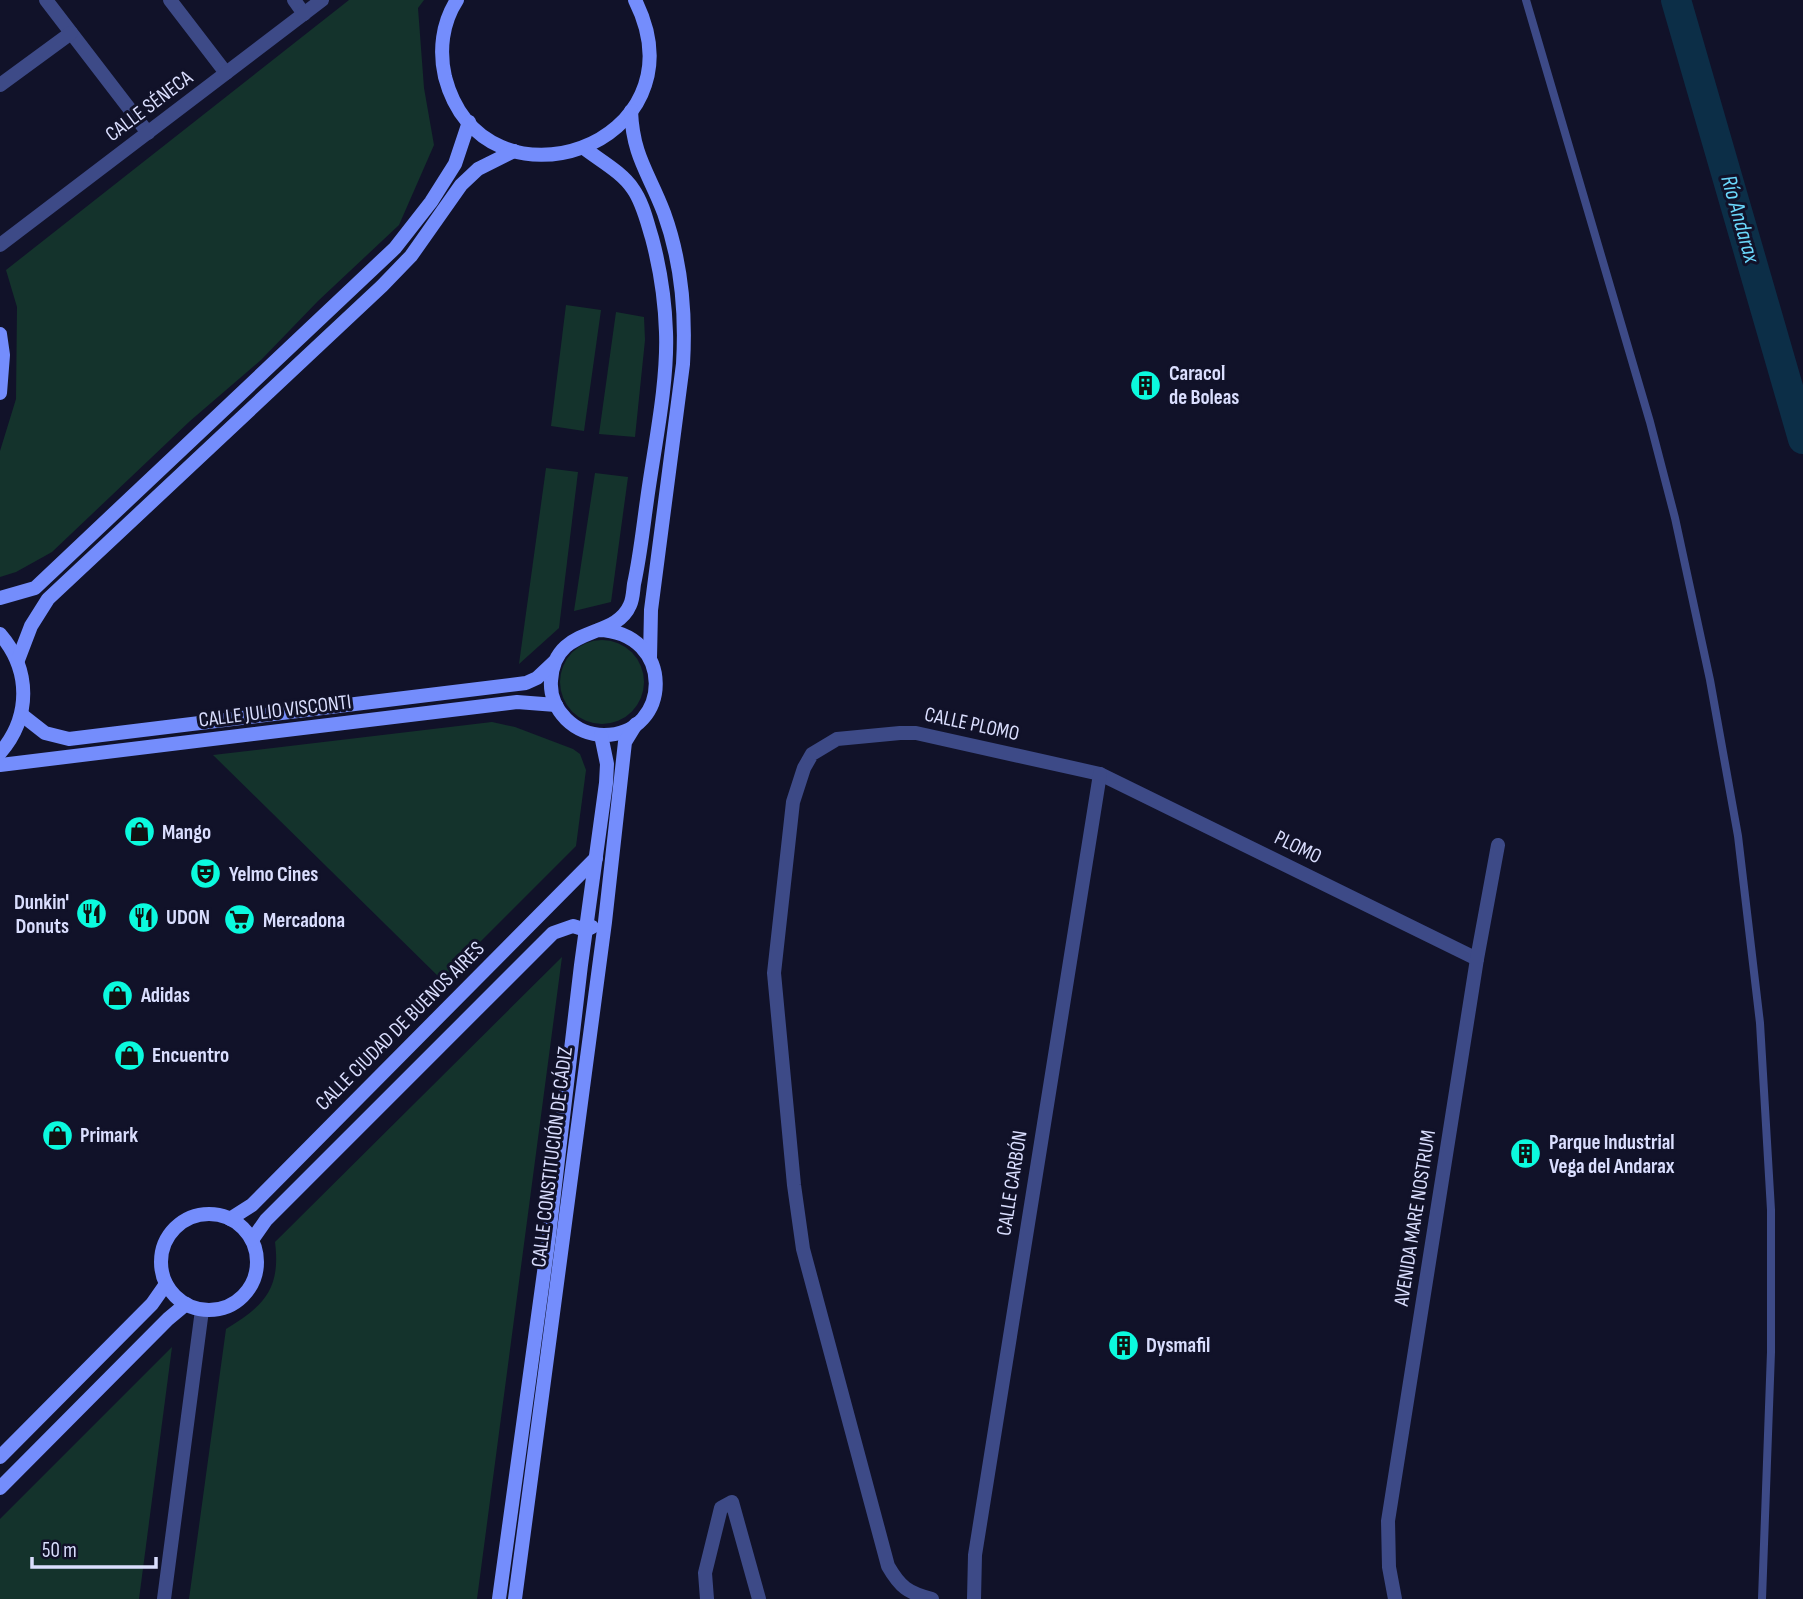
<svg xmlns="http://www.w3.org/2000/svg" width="1803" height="1599" font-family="'Sofia Sans Condensed',sans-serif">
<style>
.green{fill:#14332c}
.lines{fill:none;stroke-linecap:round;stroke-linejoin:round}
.river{stroke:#0c2e47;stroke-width:30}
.lane{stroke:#3d4a87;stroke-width:8}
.street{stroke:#3d4a87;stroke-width:14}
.secondary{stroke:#748dfc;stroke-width:14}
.labels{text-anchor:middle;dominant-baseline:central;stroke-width:6;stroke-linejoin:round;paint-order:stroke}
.street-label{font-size:21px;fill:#dadefe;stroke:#111229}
.poi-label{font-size:21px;font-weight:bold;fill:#dadefe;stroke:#111229;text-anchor:start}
.water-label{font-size:23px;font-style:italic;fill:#6bd8fc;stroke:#111229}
</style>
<rect width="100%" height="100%" fill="#111229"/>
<!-- green -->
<g class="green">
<polygon points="349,0 424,0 418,8 424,88 434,145 399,225 318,301 261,360 190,421 52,552 16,572 0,577 0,451 16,399 17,307 6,270"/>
<polygon points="566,305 601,310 584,431 551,426"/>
<polygon points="616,312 644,317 645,340 635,437 599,434"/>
<polygon points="546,468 578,472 559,628 519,664"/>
<polygon points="595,473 628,477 611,602 574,611"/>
<circle cx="602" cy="682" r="42"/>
<polygon points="492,722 515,727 573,749 580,754 586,770 576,846 442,980 213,755"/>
<path d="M562 957 477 1599H189L226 1329C264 1306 281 1289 275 1242Z"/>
<polygon points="172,1347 139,1599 0,1599 0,1519"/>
</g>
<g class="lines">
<!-- river -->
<polyline class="river" points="1676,0 1803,439"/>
<!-- lane -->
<polyline class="lane" points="1526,0 1650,422 1675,518 1710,680 1738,836 1760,1023 1771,1210 1771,1352 1762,1599"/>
<!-- street -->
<g class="street">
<polyline points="46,0 148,133"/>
<polyline points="170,0 226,73"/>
<polyline points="294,0 304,14"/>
<polyline points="0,85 71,33"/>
<polyline points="0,245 322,0"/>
<polyline points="164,1599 202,1310"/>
<polyline points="707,1599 705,1573 721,1508 732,1502 759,1599"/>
<path d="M932 1599C908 1593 900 1587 888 1566L803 1249 794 1185 774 973 793 802 804 768 812 754 837 739 900 733H916L1100 774 1477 959"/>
<polyline points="974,1599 975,1555 1100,774"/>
<polyline points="1395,1599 1389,1567 1388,1521 1477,959 1498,845"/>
</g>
<!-- secondary -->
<g class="secondary">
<path d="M457 0C442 23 439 51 445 77 483 222 708 146 635 0"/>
<path d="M631 111C633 157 649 173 664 213 681 260 686 314 683 364L651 610 650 658"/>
<path d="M584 148C599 160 622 172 633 189 643 203 647 222 652 238 660 268 665 301 666 332 668 384 654 448 647 500 643 528 640 557 634 584 633 591 633 599 630 605 615 641 554 623 551 681 550 695 556 709 566 719 576 729 590 735 604 735 672 735 676 632 598 630"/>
<polyline points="0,334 3,355 0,393"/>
<polyline points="0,598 35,588 395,248 431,202 455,164 469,122"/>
<path d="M0 634C31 670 31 717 0 753"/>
<polyline points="18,660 31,626 48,599 382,286 411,256 461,185 478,169 514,151"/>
<polyline points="22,715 45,733 69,739 526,683 537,678 554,662"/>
<polyline points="0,765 517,702 556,705"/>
<circle cx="209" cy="1262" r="48"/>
<polyline points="230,1219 252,1205 596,858"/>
<polyline points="252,1240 266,1220 553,933 573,926 586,930 592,927"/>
<polyline points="0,1457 152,1304 166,1284"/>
<polyline points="0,1488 168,1319 186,1304"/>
<polyline points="499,1599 549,1236 581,965 606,783 607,764 601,735"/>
<polyline points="515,1599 605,922 625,742 636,724"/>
</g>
</g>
<!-- icons -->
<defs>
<symbol id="building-disc" viewBox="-11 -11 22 22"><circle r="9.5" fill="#0bfade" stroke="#111229"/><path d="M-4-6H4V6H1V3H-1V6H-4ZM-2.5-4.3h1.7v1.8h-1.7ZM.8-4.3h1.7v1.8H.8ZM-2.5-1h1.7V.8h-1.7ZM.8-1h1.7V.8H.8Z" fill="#111"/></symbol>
<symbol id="shop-disc" viewBox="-11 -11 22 22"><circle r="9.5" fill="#0bfade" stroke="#111229"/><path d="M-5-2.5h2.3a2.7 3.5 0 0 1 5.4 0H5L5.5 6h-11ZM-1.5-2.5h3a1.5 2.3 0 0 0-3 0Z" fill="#111"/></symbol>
<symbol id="theatre-disc" viewBox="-11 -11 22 22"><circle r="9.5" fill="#0bfade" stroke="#111229"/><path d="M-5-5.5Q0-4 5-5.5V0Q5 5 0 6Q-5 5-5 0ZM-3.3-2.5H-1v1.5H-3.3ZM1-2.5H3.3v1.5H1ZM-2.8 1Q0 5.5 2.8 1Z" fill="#111"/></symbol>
<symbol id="restaurant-disc" viewBox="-11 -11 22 22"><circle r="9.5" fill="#0bfade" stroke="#111229"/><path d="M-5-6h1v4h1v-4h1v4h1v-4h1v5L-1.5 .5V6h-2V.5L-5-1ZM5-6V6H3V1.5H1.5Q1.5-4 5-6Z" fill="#111"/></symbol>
<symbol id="supermarket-disc" viewBox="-11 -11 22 22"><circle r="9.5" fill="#0bfade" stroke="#111229"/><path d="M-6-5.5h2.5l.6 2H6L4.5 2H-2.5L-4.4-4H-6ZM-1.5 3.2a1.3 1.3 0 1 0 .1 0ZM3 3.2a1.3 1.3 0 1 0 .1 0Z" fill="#111"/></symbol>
</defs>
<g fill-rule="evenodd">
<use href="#building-disc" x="1128" y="368" width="35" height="35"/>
<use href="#shop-disc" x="122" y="814" width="35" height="35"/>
<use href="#theatre-disc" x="188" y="856" width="35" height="35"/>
<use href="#restaurant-disc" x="74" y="896" width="35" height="35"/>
<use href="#restaurant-disc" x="126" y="900" width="35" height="35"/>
<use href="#supermarket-disc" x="222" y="902" width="35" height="35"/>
<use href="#shop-disc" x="100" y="978" width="35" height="35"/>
<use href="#shop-disc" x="112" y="1038" width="35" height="35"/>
<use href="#shop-disc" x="40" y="1118" width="35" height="35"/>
<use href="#building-disc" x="1508" y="1136" width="35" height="35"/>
<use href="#building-disc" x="1106" y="1328" width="35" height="35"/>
</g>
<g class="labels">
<!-- street labels -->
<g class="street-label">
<text transform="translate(149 106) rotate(-37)">CALLE SÉNECA</text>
<text transform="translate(275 711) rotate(-7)">CALLE JULIO VISCONTI</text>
<text transform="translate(972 724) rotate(12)">CALLE PLOMO</text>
<text transform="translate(1298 847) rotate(26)">PLOMO</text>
<text transform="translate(400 1026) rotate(-45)">CALLE CIUDAD DE BUENOS AIRES</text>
<text transform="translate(552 1157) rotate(-83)">CALLE CONSTITUCIÓN DE CÁDIZ</text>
<text transform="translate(1012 1183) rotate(-81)">CALLE CARBÓN</text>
<text transform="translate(1415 1218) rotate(-81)">AVENIDA MARE NOSTRUM</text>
</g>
<!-- poi labels -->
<g class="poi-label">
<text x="1169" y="373">Caracol<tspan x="1169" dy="24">de Boleas</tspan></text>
<text x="162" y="832">Mango</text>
<text x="229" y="874">Yelmo Cines</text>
<text x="69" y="902" text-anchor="end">Dunkin'<tspan x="69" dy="24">Donuts</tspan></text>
<text x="166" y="917">UDON</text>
<text x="263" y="920">Mercadona</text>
<text x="141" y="995">Adidas</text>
<text x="152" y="1055">Encuentro</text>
<text x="80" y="1135">Primark</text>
<text x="1549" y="1142">Parque Industrial<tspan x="1549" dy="24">Vega del Andarax</tspan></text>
<text x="1146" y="1345">Dysmafil</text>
</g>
<!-- water labels -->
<g class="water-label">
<text transform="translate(1740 219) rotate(74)">Río Andarax</text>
</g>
</g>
<!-- scale -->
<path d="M32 1557v10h124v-10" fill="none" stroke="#dadefe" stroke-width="3.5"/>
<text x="42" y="1557" font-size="21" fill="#dadefe" stroke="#111229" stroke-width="5" paint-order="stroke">50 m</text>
</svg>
